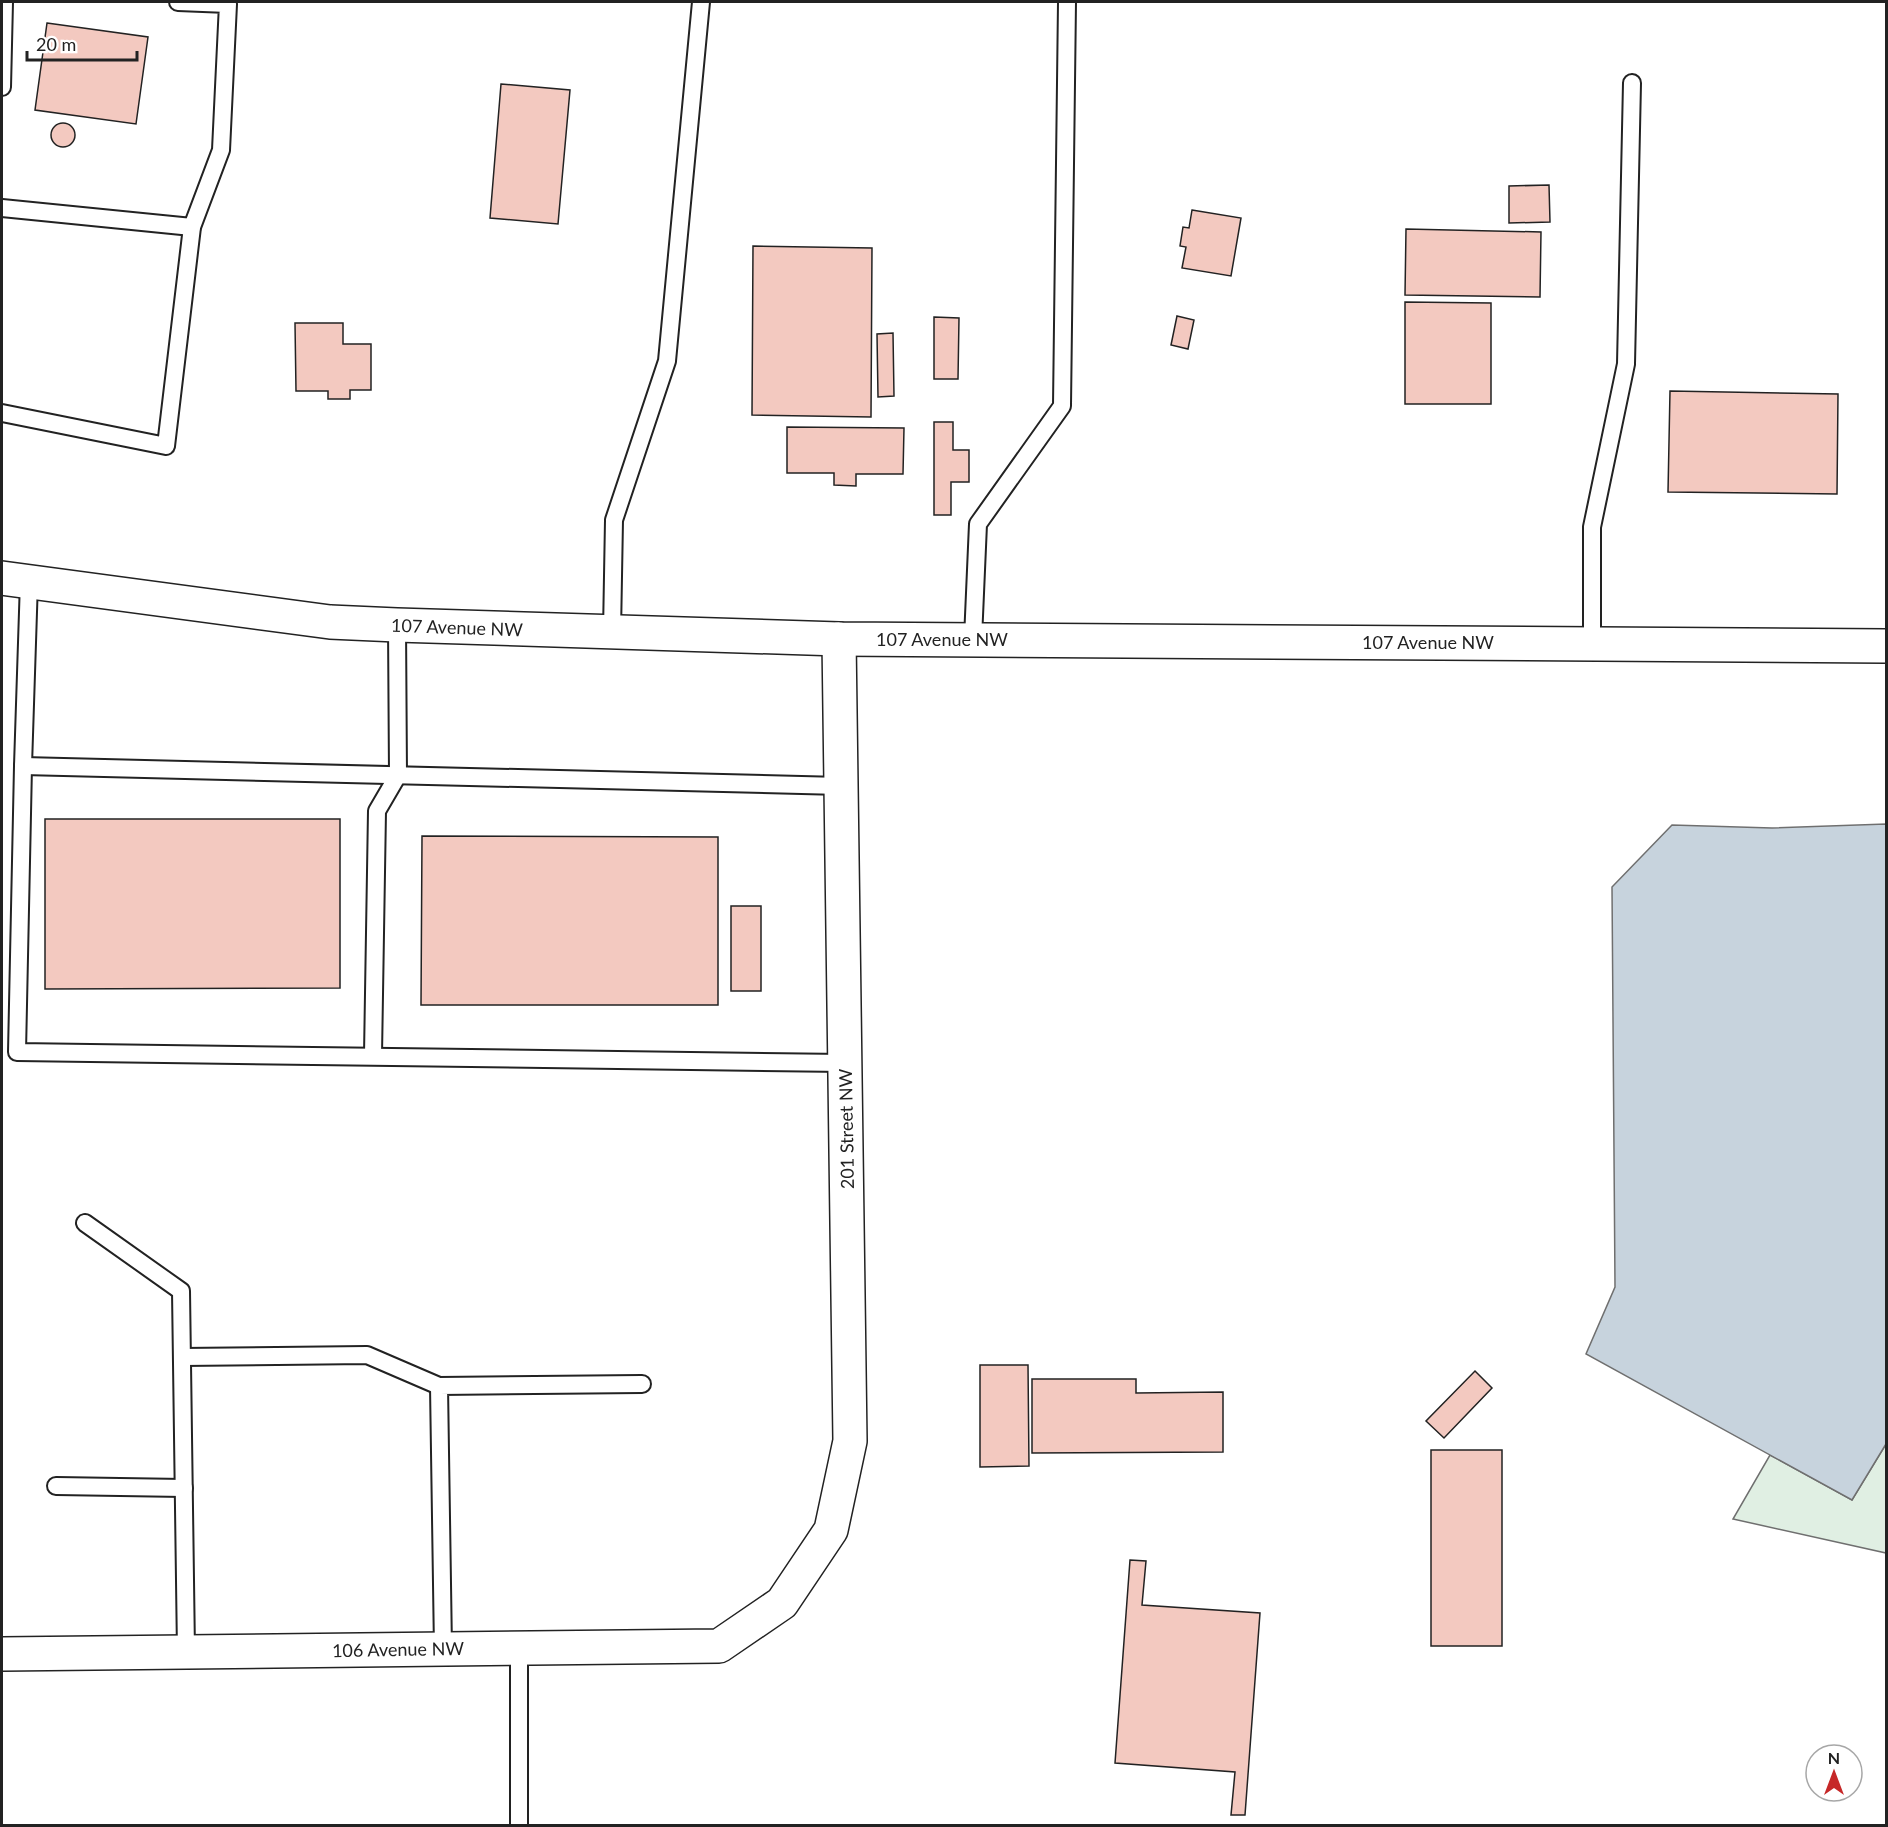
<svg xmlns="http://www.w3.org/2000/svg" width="1888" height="1827" font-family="Lato,sans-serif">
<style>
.green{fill:#e0efe3;stroke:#6f6f6f;stroke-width:1.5}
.water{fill:#c7d3dd;stroke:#6f6f6f;stroke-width:1.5}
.building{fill:#f3c9c0;stroke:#222;stroke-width:1.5}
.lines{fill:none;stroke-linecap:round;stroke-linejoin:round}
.service-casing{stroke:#222;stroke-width:20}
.minor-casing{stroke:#222;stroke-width:36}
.tertiary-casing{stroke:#222;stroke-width:36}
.service{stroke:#fff;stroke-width:16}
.minor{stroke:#fff;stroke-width:33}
.tertiary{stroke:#fff;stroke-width:33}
.labels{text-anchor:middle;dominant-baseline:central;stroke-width:4.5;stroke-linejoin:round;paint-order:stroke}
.street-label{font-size:18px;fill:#222;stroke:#fff}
</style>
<rect width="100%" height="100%" fill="#fff"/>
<!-- green -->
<polygon class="green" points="1886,1444 1886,1553 1733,1519 1770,1455 1852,1500"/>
<!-- water -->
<polygon class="water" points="1886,824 1886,1444 1852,1500 1586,1354 1615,1287 1612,887 1672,825 1772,828"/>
<!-- building -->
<g class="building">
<polygon points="47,23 148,37 136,124 35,110"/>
<polygon points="501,84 570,90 558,224 490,218"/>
<circle cx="63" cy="135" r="12"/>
<polygon points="1549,185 1550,222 1509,223 1509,186"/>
<polygon points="1192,210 1241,218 1231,276 1182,268 1186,247 1180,246 1183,227 1189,228"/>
<polygon points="1406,229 1541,232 1540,297 1405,295"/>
<polygon points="753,246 872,248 871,417 752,415"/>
<polygon points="1405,302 1491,303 1491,404 1405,404"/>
<polygon points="1177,316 1194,320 1188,349 1171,345"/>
<polygon points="934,317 959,318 958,379 934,379"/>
<polygon points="295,323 343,323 343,344 371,344 371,390 350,390 350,399 328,399 328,391 296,391"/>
<polygon points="893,333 894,396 878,397 877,334"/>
<polygon points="1670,391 1838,394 1837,494 1668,492"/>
<polygon points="934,422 953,422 953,450 969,450 969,482 951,482 951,515 934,515"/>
<polygon points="787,427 904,428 903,474 856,474 856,486 834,485 834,473 787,473"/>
<polygon points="45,819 340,819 340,988 45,989"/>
<polygon points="422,836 718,837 718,1005 421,1005"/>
<rect x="731" y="906" width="30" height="85"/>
<polygon points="980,1365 1028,1365 1029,1466 980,1467"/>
<polygon points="1475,1371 1492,1388 1444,1438 1426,1421"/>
<polygon points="1032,1379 1136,1379 1136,1393 1223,1392 1223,1452 1032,1453"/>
<rect x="1431" y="1450" width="71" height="196"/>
<polygon points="1130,1560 1146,1561 1142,1605 1260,1613 1245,1815 1231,1815 1235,1772 1115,1763"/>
</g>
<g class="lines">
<defs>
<g id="service">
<polyline points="2,87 4,2"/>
<polyline points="2,208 192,227"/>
<polyline points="2,413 166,446 192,227 221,150 228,4 178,2"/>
<polyline points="29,581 23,766 17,1052 845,1063"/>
<polyline points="612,632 614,520 667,361 701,2"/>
<polyline points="973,639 978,524 1062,406 1067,2"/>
<polyline points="1592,643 1592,527 1626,364 1632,83"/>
<polyline points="23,766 841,786"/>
<polyline points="373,1055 377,811 398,775 397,625"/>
<polyline points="85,1223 181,1291 186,1652"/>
<polyline points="182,1357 367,1355 439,1386"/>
<polyline points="56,1486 184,1488"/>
<polyline points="519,1648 519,1826"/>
<polyline points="443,1649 439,1386 642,1384"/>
</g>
<polyline id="minor" points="2,1654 719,1646 782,1603 831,1530 850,1441 839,639"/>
<polyline id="tertiary" points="2,578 330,622 397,625 839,639 1886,646"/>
</defs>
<!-- service casing -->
<use href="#service" class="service-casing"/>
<!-- minor casing -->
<use href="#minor" class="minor-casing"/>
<!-- tertiary casing -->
<use href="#tertiary" class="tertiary-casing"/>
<!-- service -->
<use href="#service" class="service"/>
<!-- minor -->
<use href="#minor" class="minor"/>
<!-- tertiary -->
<use href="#tertiary" class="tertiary"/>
</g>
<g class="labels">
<!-- street labels -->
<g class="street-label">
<text transform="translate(457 627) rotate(2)">107 Avenue NW</text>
<text x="942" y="639">107 Avenue NW</text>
<text x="1428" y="642">107 Avenue NW</text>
<text transform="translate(846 1129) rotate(-91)">201 Street NW</text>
<text transform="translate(398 1649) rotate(-1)">106 Avenue NW</text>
</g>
</g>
<!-- border -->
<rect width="1888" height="1827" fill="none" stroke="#222222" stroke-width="6"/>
<!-- north arrow -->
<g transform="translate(1834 1773)"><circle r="28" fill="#ffffff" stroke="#a7a7a7" stroke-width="1.5"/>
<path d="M0-4.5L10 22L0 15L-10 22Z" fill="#c62828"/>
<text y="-9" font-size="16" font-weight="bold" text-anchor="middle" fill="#222222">N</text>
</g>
<!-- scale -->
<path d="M27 51v9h110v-9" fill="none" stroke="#222222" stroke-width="3"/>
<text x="36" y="51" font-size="18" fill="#222222" stroke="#ffffff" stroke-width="4.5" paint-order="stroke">20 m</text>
</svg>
